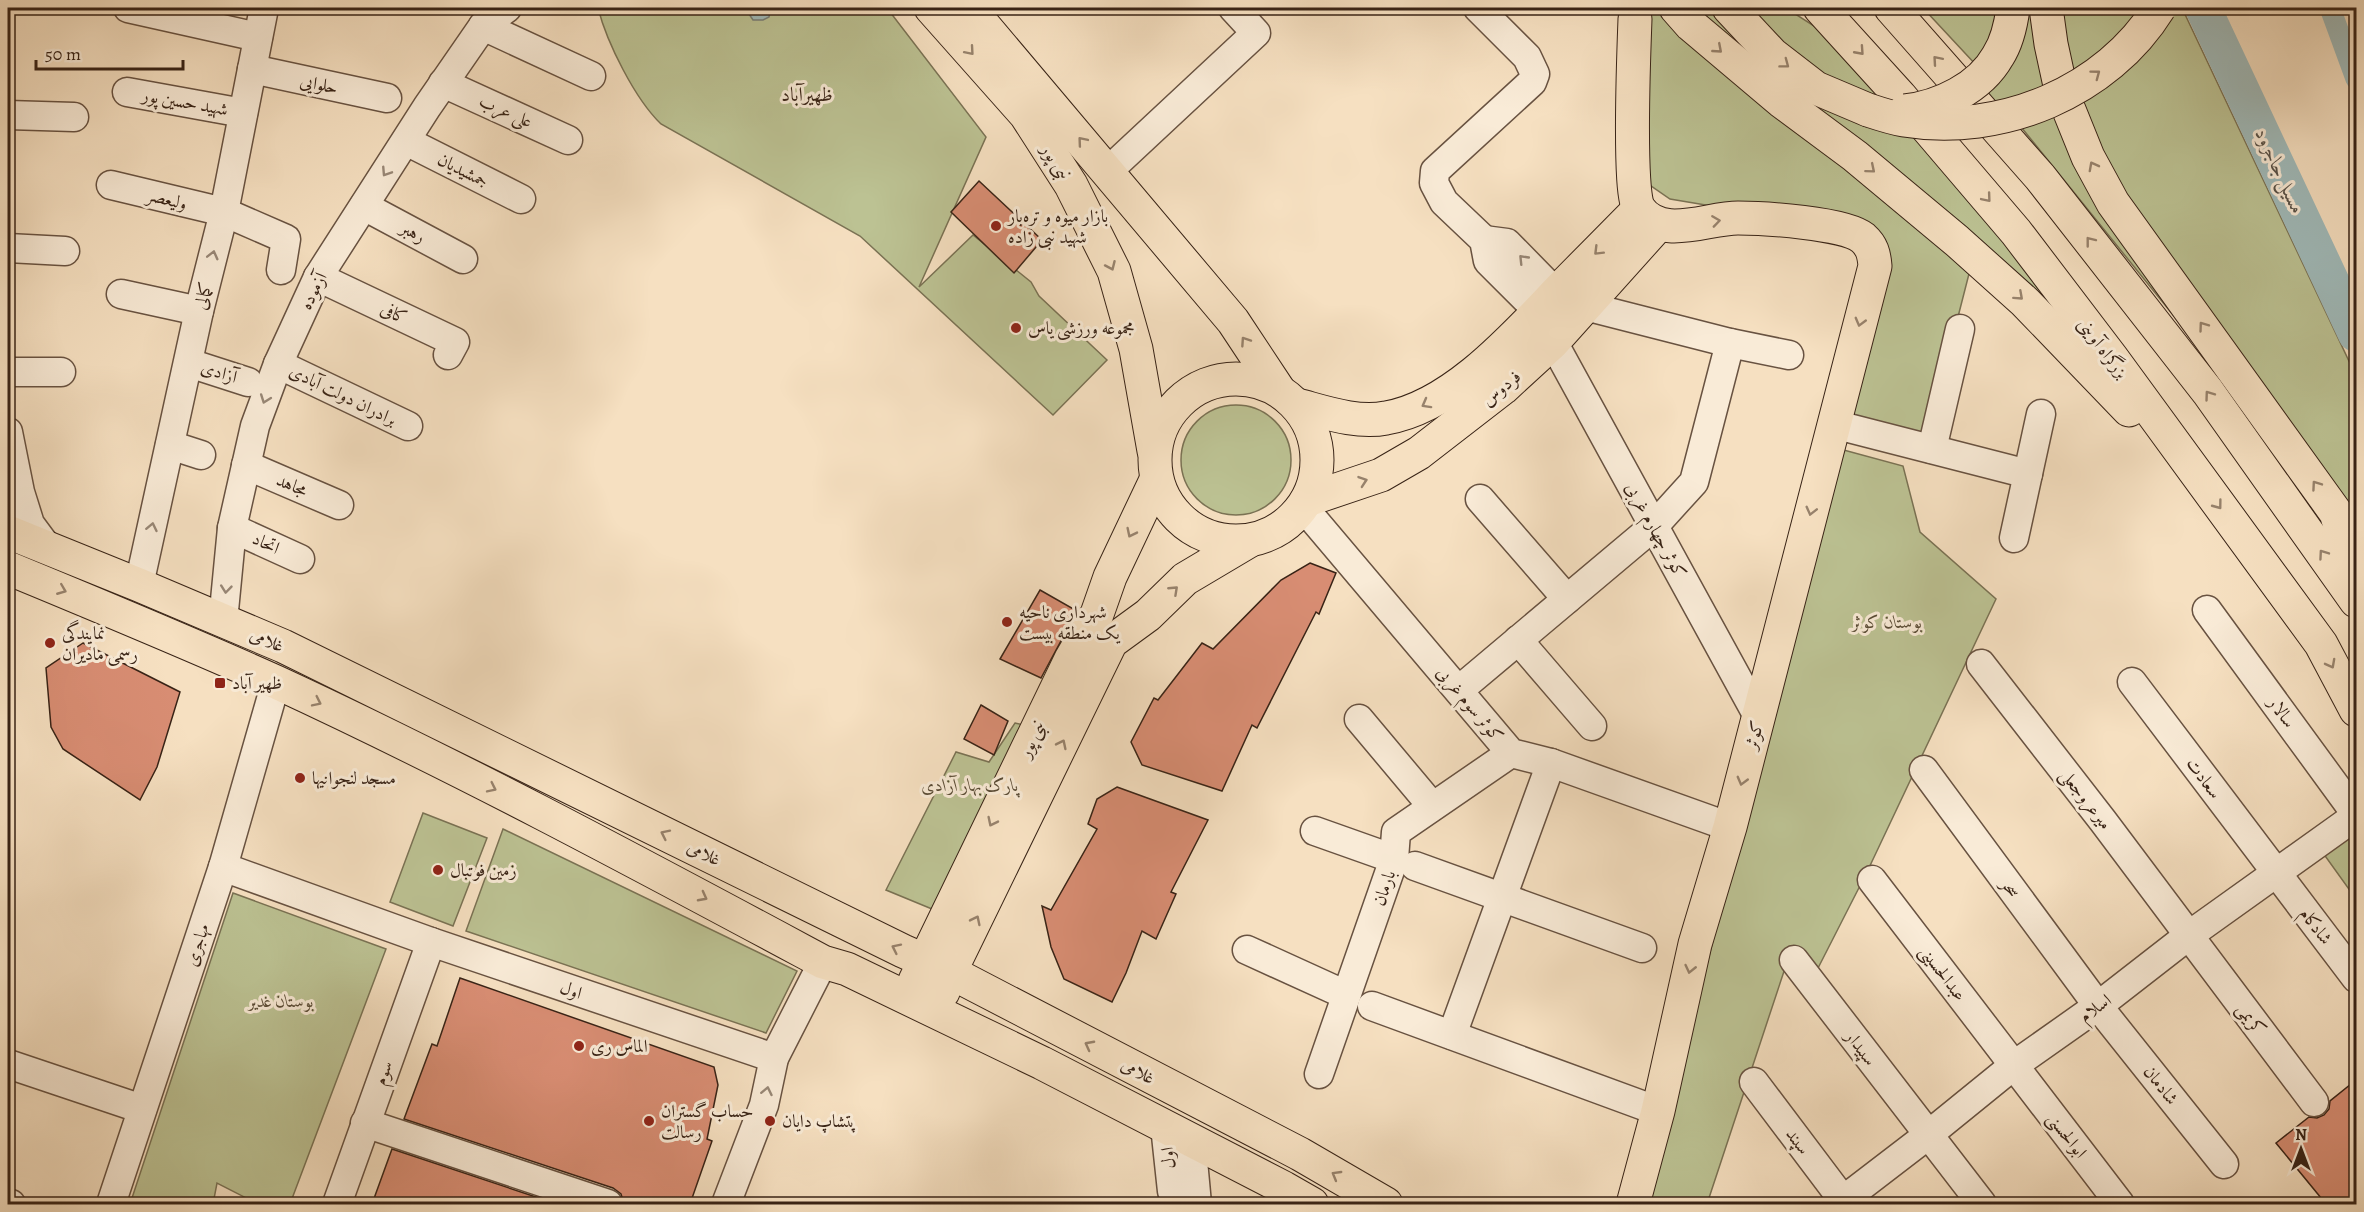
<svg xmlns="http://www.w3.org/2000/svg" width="2364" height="1212" font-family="Alegreya,Amiri,serif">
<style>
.green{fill:#bcc293;stroke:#7a7254;stroke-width:1.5}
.water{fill:#a0bbbb;stroke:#767e79;stroke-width:1.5}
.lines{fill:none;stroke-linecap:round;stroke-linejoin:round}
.canal{stroke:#a0bbbb;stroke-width:21}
.river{stroke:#a0bbbb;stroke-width:36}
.building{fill:#d88d73;stroke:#382316;stroke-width:1.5}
.minor-casing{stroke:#685241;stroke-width:31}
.major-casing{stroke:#382316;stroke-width:35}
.highway-casing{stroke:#382316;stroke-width:35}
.minor{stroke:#f9ebd7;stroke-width:28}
.major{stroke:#f6e0c1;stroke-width:33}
.highway{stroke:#f6e0c1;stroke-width:33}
.highway-bridge-casing{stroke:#382316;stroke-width:35;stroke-linecap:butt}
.highway-bridge{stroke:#f6e0c1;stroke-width:33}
.oneway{stroke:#97826c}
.oneway2{stroke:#988776}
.poi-dot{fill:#8f2418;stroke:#f9ebd7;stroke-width:2}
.labels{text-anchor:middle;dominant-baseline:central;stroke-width:6;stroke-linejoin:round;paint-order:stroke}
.street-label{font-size:18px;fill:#382316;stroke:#f9ebd7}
.poi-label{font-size:18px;fill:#382316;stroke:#f9ebd7;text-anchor:start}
.park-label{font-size:18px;font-style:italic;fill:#594b35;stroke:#f9ebd7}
.neighbourhood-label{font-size:20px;fill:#382316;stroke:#f9ebd7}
.water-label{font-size:20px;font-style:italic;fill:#575148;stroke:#f9ebd7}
</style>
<rect width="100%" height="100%" fill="#f6e0c1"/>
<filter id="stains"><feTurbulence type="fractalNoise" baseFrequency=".00333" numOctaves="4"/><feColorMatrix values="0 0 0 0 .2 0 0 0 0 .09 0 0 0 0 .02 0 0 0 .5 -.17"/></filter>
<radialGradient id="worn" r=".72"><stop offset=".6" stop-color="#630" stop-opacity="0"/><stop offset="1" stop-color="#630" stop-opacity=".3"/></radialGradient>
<!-- green -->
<g class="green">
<path d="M598 8H887L986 137 919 287 973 235 1031 282 1039 296 1107 360 1053 415 860 236 661 124C635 99 607 43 598 8Z"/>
<polygon points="1643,8 1659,8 1683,32 1971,266 1927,438 1846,416 1867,232 1670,199 1644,181"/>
<polygon points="1689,8 1719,8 1739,31 1916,129 2069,323"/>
<polygon points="1737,8 1786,8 1822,31 1897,107 1852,99"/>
<polygon points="1923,8 2001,8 1996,30 1977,66"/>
<polygon points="2018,8 2037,8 2053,91 1995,110 1982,84"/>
<polygon points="2057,8 2149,8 2072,80"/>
<polygon points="2169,8 2182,8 2356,376 2356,533 2123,200 2075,98"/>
<polygon points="2060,105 2203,352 2017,122"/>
<circle cx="1236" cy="460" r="55"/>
<polygon points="1840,449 1903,466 1920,532 1996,599 1867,872 1815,974 1792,947 1707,1204 1645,1204"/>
<polygon points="1015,723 1033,727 932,909 886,890 956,752 989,762"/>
<polygon points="423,813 487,838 453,926 390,902"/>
<polygon points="503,829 797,971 766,1033 466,931"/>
<polygon points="2356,834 2356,899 2323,853"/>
<polygon points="233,893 386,949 290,1204 258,1204 217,1183 213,1204 130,1204"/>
</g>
<!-- water -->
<polygon class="water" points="750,8 771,8 769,17 763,20 753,20 749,14"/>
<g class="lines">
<!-- canal -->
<polyline class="canal" points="2330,8 2356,79"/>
<!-- river -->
<polyline class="river" points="2203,8 2356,334"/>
</g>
<!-- building -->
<g class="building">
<polygon points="979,181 1042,240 1014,273 951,212"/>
<polygon points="1310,563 1336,573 1319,614 1316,612 1257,728 1252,725 1222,791 1142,765 1131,742 1154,698 1158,700 1202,643 1213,649 1281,580"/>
<polygon points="1040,590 1077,611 1041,678 1000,659"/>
<polygon points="83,643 180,692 157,767 140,800 63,749 51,727 46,668"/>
<polygon points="981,705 1008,721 994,755 964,739"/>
<polygon points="1117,787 1208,820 1171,892 1176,894 1156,939 1142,931 1126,973 1112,1002 1064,979 1051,947 1042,906 1051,910 1097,829 1088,824 1097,799"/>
<polygon points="460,978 714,1067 718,1085 707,1139 712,1141 690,1204 624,1204 621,1194 613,1188 404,1119 432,1044 437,1046"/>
<polygon points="2356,1080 2356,1204 2326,1204 2276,1143 2309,1117 2317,1118 2324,1115 2329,1109 2330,1101"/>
<polygon points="392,1149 557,1204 372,1204"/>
</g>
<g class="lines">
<defs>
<g id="minor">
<polyline points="128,8 258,37"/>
<polyline points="1478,8 1527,57 1535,74 1532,82 1435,171 1434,183 1444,202 1484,240 1488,261 1539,312"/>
<polyline points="483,26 591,76"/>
<polyline points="252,69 387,98"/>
<polyline points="443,83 568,140"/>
<polyline points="127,92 243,113"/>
<polyline points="8,115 74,117"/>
<polyline points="406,141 521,199"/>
<polyline points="1108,171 1256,33 1233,8"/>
<polyline points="111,185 224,212 286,239 281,270"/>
<polyline points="364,206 463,259"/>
<polyline points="1484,240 1507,243 1556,293"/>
<polyline points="8,248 65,251"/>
<polyline points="318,277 455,342 448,355"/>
<polyline points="121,294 199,311"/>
<polyline points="1585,306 1730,343 1789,355"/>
<polyline points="1553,342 1759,718"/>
<polyline points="189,363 248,382"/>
<polyline points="278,364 408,426"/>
<polyline points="8,372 61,372"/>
<polyline points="1833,424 2028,474"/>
<polyline points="8,432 20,492 30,524 47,547"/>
<polyline points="170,445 201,455"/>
<polyline points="1932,449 1960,329"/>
<polyline points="246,465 339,505"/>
<polyline points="1480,499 1567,599"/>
<polyline points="1303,507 1511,753 1551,763 1730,827"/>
<polyline points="232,528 300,559"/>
<polyline points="2014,538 2041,414"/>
<polyline points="139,585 199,311 224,212 264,8"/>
<polyline points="2207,610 2356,814"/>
<polyline points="223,621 232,528 255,426 278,364 318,277 427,107 483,26 507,8"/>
<polyline points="1518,640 1592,726"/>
<polyline points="1981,664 2103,821 2314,1102"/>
<polyline points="2132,682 2356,978"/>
<polyline points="1459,690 1654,526 1694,482 1730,343"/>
<polyline points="1359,719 1432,806"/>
<polyline points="1924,770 2098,1006 2224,1164"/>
<polyline points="1315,831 1394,859"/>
<polyline points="1415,866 1642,948"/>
<polyline points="223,867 431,942 774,1058"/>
<polyline points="1872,880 2120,1204"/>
<polyline points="1247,950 1346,995"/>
<polyline points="1794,960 1982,1204"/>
<polyline points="1372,1006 1658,1111"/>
<polyline points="1452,1035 1551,763"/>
<polyline points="8,1064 142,1109"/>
<polyline points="1319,1074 1394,859 1396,832 1511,753"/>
<polyline points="1754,1082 1846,1204"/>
<polyline points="365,1123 608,1204"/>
<polyline points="1165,1126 1172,1191"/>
<polyline points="1191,1139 1197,1204"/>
<polyline points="8,1203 11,1204"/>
<polyline points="111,1204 223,867 276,682"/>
<polyline points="337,1204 431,942"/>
<polyline points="726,1204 764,1105 774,1058 823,962"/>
<polyline points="1838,1204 1928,1135 2013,1066 2098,1006 2188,936 2356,816"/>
</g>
<g id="major">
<polyline points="931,8 1026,115 1071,185 1114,271 1136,349 1154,451"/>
<polyline points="969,8 1233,321 1278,389"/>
<circle cx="1236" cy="460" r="81"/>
<path d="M1297 405C1324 412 1357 424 1386 418 1452 407 1514 337 1559 290 1586 263 1612 236 1639 209"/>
<polyline points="1307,500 1381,475 1419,453 1503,388 1553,342 1658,225"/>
<polyline points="8,532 139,585 283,646 903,951 950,972 1300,1154 1386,1204"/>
<path d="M8 568C97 605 187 642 276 682 462 768 642 865 823 962L847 969 1042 1063 1284 1188 1312 1204"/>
<polyline points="915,981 1071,659 1097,614 1110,577 1156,480"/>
<polyline points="943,992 950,972 1111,642 1148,615 1185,579 1249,541"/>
<path d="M1633 1204 1658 1111 1695 944 1730 827 1875 266C1874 254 1872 246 1863 238 1845 223 1763 218 1738 218 1706 218 1662 241 1639 209 1628 195 1634 46 1635 19"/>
</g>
<g id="highway">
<polyline points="1676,8 1691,25 1781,101 1855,156 1957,241 2025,302 2129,410"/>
<polyline points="1729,8 1772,54 1816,88 1868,110"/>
<polyline points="1820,8 1900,96 2016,232 2112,358 2321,644 2356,710"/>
<polyline points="1891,8 2040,177 2208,392 2356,601"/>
<polyline points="2046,8 2051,44 2059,81"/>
<polyline points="2069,110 2088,157 2113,203 2336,513 2356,576"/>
</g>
</defs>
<!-- minor casing -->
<use href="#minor" class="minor-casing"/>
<!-- major casing -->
<use href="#major" class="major-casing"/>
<!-- highway casing -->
<use href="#highway" class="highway-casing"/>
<!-- minor -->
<use href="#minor" class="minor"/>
<!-- major -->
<use href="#major" class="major"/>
<!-- highway -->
<use href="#highway" class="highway"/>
<defs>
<g id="highway-bridge">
<path d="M1868 110C1880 114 1892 118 1904 120 2001 136 2107 92 2159 8"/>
<path d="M1905 111C1940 107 1980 88 1998 56 2007 42 2011 24 2013 8"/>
</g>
</defs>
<!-- highway-bridge casing -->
<use href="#highway-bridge" class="highway-bridge-casing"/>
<!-- highway-bridge -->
<use href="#highway-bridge" class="highway-bridge"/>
</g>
<!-- one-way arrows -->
<defs><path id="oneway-chevron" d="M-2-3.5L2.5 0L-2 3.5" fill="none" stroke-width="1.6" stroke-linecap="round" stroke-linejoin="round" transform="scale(1.5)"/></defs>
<g class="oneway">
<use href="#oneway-chevron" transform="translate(1718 49) rotate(41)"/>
<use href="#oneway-chevron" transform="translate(970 51) rotate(49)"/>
<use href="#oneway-chevron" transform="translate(1860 51) rotate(48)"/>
<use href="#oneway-chevron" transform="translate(1937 60) rotate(-131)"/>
<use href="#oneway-chevron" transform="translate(1785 64) rotate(37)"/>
<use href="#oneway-chevron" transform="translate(2096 74) rotate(-37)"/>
<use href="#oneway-chevron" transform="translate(1082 141) rotate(-130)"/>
<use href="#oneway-chevron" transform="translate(2093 166) rotate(-118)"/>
<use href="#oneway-chevron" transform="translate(1871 169) rotate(40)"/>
<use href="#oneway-chevron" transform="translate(1987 198) rotate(50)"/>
<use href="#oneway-chevron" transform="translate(1716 221) rotate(-8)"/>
<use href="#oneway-chevron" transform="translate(2090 241) rotate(-128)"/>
<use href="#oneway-chevron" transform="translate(1598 251) rotate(135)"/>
<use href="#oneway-chevron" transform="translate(1111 266) rotate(66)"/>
<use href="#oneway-chevron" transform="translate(2019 296) rotate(42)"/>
<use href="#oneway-chevron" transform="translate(1860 322) rotate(105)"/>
<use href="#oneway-chevron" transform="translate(2203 326) rotate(-126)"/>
<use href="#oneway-chevron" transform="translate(1245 341) rotate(-124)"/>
<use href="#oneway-chevron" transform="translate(2209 395) rotate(-126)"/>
<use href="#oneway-chevron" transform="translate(1426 404) rotate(151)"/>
<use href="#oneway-chevron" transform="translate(1363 481) rotate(-19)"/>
<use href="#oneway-chevron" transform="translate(2316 485) rotate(-125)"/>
<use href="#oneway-chevron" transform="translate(2218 505) rotate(53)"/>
<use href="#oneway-chevron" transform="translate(1811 511) rotate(104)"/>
<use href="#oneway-chevron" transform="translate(1131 533) rotate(116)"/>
<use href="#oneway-chevron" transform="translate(2323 554) rotate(-125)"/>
<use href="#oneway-chevron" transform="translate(62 590) rotate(22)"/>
<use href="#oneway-chevron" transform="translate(1174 590) rotate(-43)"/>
<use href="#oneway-chevron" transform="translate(2331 664) rotate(62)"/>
<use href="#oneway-chevron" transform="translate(317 702) rotate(26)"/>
<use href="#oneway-chevron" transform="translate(1062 744) rotate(-64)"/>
<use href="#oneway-chevron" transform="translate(1742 781) rotate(105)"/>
<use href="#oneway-chevron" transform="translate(492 788) rotate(26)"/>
<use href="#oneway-chevron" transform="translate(992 822) rotate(116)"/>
<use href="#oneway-chevron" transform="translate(665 834) rotate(-154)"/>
<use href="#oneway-chevron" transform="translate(703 897) rotate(28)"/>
<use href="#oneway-chevron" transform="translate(976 920) rotate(-64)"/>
<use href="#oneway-chevron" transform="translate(896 948) rotate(-154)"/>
<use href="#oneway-chevron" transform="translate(1690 969) rotate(103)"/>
<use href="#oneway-chevron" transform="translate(1089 1045) rotate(-152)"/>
<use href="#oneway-chevron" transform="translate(1336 1175) rotate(-150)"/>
</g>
<g class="oneway2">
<use href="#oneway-chevron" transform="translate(386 172) rotate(123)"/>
<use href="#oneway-chevron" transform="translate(213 255) rotate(-76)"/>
<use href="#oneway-chevron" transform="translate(1523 259) rotate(-134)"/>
<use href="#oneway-chevron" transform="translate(265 399) rotate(110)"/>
<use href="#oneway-chevron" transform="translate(152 527) rotate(-78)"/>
<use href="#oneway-chevron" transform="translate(226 589) rotate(96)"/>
<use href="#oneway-chevron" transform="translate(767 1091) rotate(-78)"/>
</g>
<!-- markers -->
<g class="poi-dot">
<circle cx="996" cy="226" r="6"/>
<circle cx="1016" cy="328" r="6"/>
<circle cx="1007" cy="622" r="6"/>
<circle cx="50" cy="643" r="6"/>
<rect x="214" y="677" width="12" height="12" rx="3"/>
<circle cx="300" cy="778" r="6"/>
<circle cx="438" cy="870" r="6"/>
<circle cx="579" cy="1046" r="6"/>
<circle cx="649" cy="1121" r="6"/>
<circle cx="770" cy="1121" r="6"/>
</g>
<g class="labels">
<!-- street labels -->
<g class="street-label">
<text transform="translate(319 84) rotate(12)">حلوایی</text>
<text transform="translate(185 102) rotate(10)">شهید حسین پور</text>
<text transform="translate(506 111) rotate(24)">علی عرب</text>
<text transform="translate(1056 162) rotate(57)">نبی پور</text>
<text transform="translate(463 170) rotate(27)">جمشیدیان</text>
<text transform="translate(167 199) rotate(14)">ولیعصر</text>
<text transform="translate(413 232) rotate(28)">رهبر</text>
<text transform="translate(313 291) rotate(-63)">آزموده</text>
<text transform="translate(203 296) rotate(-76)">کمالی</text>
<text transform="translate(394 313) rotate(26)">کافی</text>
<text transform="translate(2103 348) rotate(53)">بزرگراه آوینی</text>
<text transform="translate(219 372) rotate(17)">آزادی</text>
<text transform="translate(1501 388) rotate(-40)">فردوس</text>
<text transform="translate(343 395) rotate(26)">برادران دولت آبادی</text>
<text transform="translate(292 485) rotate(23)">مجاهد</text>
<text transform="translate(1656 530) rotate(61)">کوثر چهارم غربی</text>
<text transform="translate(266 543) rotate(25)">اتحاد</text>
<text transform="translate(267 640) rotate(23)">غلامی</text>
<text transform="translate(1470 704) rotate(50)">کوثر سوم غربی</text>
<text transform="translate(2282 712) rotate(54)">سالار</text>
<text transform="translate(1754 735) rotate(-75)">کوثر</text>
<text transform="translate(1032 739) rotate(-64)">نبی پور</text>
<text transform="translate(2204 778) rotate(53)">سعادت</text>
<text transform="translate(2086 799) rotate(52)">میرعروجعلی</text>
<text transform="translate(704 853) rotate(26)">غلامی</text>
<text transform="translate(1384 888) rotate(-71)">بارمان</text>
<text transform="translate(2011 888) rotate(54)">سحر</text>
<text transform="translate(2316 926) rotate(52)">شادکام</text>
<text transform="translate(197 945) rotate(-72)">مهاجری</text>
<text transform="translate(1943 973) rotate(53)">عبدالحسینی</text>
<text transform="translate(571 990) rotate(19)">اول</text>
<text transform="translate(2095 1008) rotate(-36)">اسلام</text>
<text transform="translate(2251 1019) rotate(53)">کریمی</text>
<text transform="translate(1861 1048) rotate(53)">سپیدار</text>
<text transform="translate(1138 1071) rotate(28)">غلامی</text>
<text transform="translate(383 1073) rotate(-70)">سوم</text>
<text transform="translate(2161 1085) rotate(52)">شادمان</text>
<text transform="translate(2067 1135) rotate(52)">ابوالحسنی</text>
<text transform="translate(1798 1141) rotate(53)">سپند</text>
<text transform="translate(1168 1158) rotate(-96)">اول</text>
</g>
<!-- poi labels -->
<g class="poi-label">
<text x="1008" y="216">بازار میوه و تره‌بار<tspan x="1008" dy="21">شهید نبی زاده</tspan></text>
<text x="1028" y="328">مجموعه ورزشی یاس</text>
<text x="1019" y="612">شهرداری ناحیه<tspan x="1019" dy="21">یک منطقه بیست</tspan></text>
<text x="62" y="633">نمایندگی<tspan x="62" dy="21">رسمی مادیران</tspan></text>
<text x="232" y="683">ظهیر آباد</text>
<text x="312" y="778">مسجد لنجوانیها</text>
<text x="450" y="870">زمین فوتبال</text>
<text x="591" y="1046">الماس ری</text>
<text x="661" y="1111">حساب گستران<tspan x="661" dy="21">رسالت</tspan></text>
<text x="782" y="1121">پتشاپ دایان</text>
</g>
<!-- park labels -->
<g class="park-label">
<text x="1887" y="622">بوستان کوثر</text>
<text x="970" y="785">پارک بهار آزادی</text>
<text x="281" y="1001">بوستان غدیر</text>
</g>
<!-- neighbourhood labels -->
<g class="neighbourhood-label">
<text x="807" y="94">ظهیرآباد</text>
</g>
<!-- water labels -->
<g class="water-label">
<text transform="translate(2280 171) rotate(65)">مسیل جاجرود</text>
</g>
</g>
<!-- margin -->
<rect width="2364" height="1212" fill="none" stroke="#f6e0c1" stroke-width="30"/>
<rect x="9" y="9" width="2346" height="1194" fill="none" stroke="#382316" stroke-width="3"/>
<rect x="15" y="15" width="2334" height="1182" fill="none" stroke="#382316" stroke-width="1.5"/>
<!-- north arrow -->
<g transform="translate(2301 1149)" stroke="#f9ebd7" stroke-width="4.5" paint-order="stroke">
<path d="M0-4.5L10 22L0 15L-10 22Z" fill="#382316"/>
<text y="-9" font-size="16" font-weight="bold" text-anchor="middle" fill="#382316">N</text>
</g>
<!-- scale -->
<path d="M36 60v9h147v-9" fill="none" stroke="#382316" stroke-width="3"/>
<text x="45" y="60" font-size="18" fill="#382316" stroke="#f9ebd7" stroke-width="4.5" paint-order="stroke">50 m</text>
<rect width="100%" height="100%" filter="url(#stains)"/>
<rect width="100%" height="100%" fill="url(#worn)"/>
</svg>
